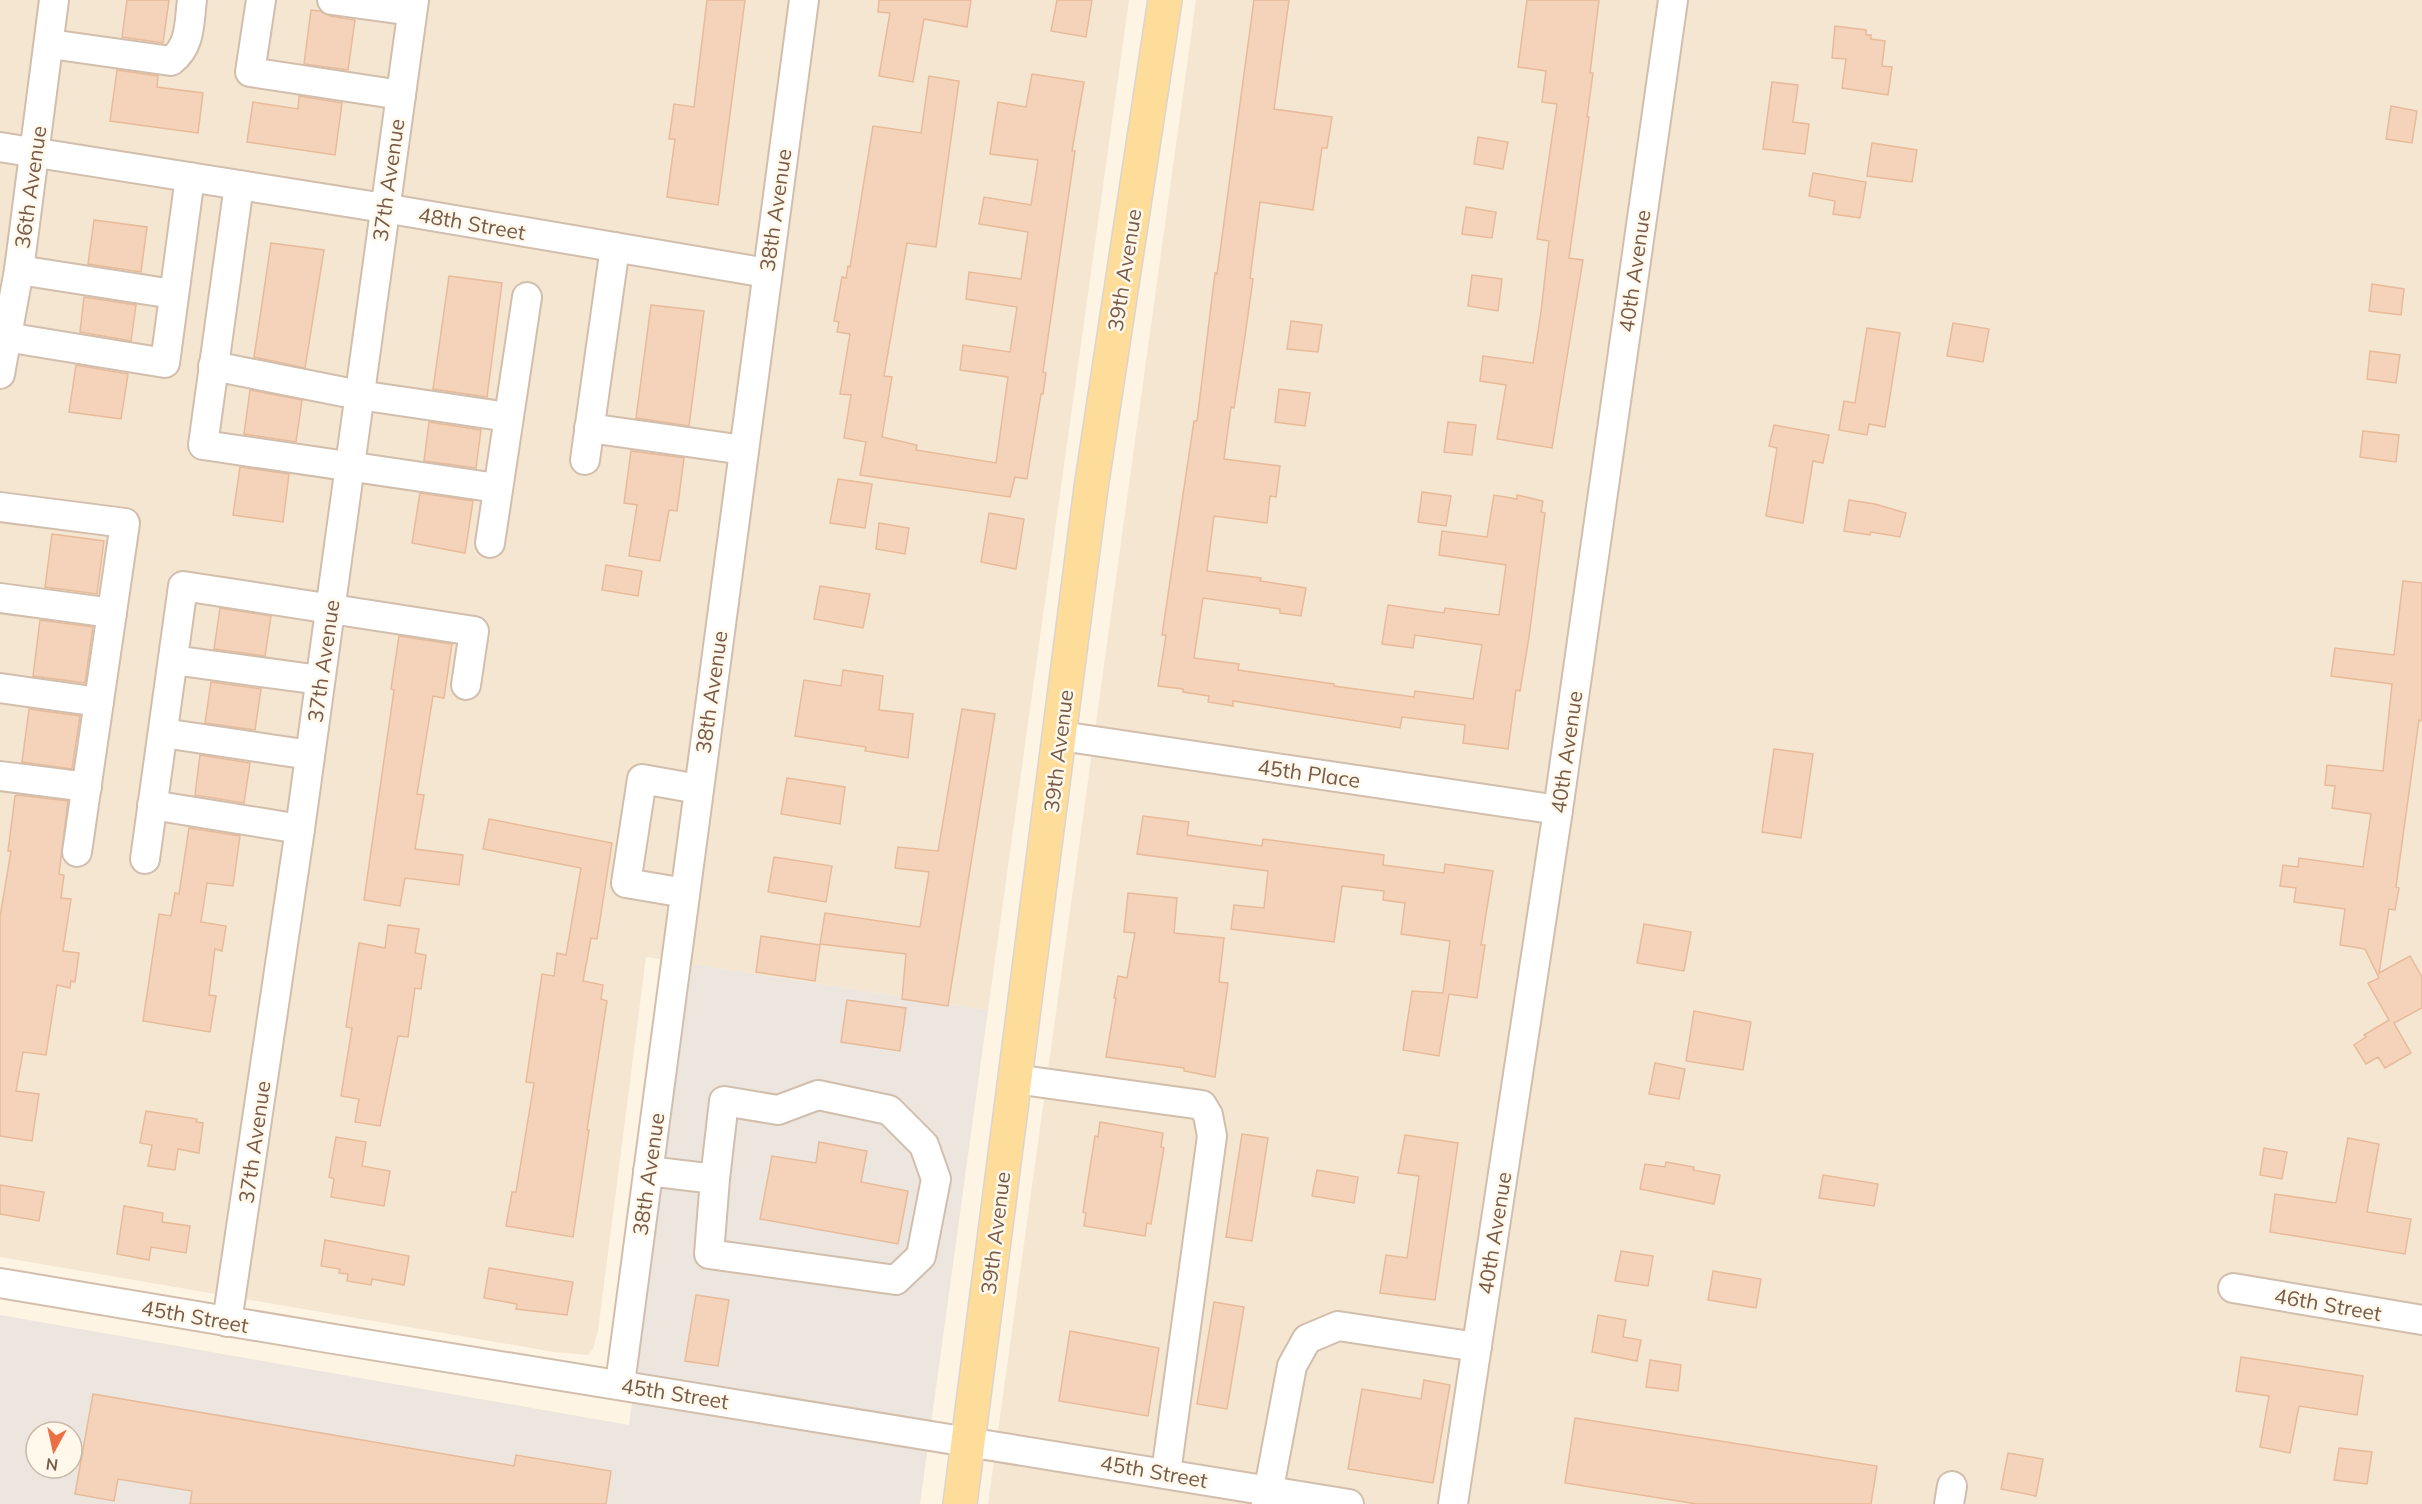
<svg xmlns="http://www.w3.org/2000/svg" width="2422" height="1504" font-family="Mulish,sans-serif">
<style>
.residential{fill:#f5e6d2}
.industrial{fill:#ece6de;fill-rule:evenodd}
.building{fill:#f4d3ba;stroke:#e7ba9a;stroke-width:1.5}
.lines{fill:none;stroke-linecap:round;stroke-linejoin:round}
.minor-casing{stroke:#d1beac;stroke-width:32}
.major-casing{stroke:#dcd4cf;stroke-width:36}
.minor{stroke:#fff;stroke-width:28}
.major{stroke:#fedc99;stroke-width:33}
.labels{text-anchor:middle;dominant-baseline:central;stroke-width:5;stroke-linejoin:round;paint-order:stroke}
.street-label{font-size:21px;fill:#775a48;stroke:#fff8eb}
</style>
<rect width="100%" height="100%" fill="#fdf4e4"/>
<!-- residential -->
<g class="residential">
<polygon points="0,0 1129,0 988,1010 646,957 598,1331 593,1349 588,1355 554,1352 0,1257"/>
<polygon points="1196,0 2422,0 2422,1504 988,1504"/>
</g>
<!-- industrial -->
<path class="industrial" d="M692 964 988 1010 920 1504H0V1315L629 1425ZM36 1432H72V1468H36Z"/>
<!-- building -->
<g class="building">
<polygon points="127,0 169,0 163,43 122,37"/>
<polygon points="707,0 745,0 718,205 667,197 675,139 669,139 674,104 694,107"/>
<polygon points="879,0 971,0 967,27 924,19 913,82 879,76 890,13 878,12"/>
<polygon points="1057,0 1092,0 1086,37 1051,31"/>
<polygon points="1254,0 1289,0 1274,109 1332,117 1327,148 1322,148 1313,210 1260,202 1250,278 1253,279 1245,336 1234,408 1231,407 1224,459 1280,466 1276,497 1270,496 1267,523 1214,516 1207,571 1261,578 1260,581 1306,588 1301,616 1280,613 1280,609 1203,598 1194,658 1239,664 1238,670 1334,684 1334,686 1414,697 1415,691 1473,699 1482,645 1415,635 1413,648 1382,644 1388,605 1444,613 1445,608 1499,615 1506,565 1439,555 1442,531 1487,537 1494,495 1517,499 1517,495 1543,501 1541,512 1545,513 1529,637 1520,691 1516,690 1508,749 1463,743 1465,725 1402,717 1400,728 1233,701 1233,706 1208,702 1209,696 1183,692 1183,689 1158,686 1166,635 1162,635 1194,421 1197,421 1215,273 1217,274"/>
<polygon points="1527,0 1599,0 1590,73 1593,73 1587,117 1589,117 1569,258 1583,260 1552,448 1497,439 1506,385 1480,381 1483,356 1533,363 1541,312 1549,241 1537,239 1557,104 1542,102 1546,71 1518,67"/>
<polygon points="311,10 320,11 330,16 355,20 348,70 304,64"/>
<polygon points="1835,26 1866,30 1866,35 1871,35 1871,39 1885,41 1882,66 1892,67 1888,95 1842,88 1846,59 1832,58"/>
<polygon points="117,70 158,76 157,87 203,93 198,133 110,121"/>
<polygon points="1032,74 1084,82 1072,151 1075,151 1043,372 1046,373 1043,394 1041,394 1027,479 1015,477 1010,497 860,475 866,442 844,438 851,395 840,394 850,334 837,332 839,322 834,321 842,277 846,278 848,266 850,267 873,126 921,133 929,76 959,81 936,247 907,243 884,376 892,377 882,437 917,445 916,450 996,463 1008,377 960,370 963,345 1010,352 1017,307 966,299 969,272 1021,279 1028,232 979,224 984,197 1031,205 1038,160 990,154 998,102 1026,107"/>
<polygon points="1772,82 1798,85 1793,122 1809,124 1805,154 1763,149"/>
<polygon points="299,96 342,103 335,155 247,142 253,102 298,109"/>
<polygon points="2391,106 2417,111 2412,143 2386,139"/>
<polygon points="1478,137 1508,142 1503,169 1474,164"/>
<polygon points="1872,143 1917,150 1912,182 1867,176"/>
<polygon points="1813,173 1866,182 1860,218 1833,214 1835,201 1809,196"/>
<polygon points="1466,207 1496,212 1492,238 1462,234"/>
<polygon points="94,220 147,227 141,272 88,264"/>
<polygon points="271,243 324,250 305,368 254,357"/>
<polygon points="1472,275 1502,279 1498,311 1468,306"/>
<polygon points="449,276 502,283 487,397 433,389"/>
<polygon points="2372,284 2404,289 2401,315 2369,311"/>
<polygon points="84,297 136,305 131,341 80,332"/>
<polygon points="651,305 704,311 689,426 636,418"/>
<polygon points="1291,321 1322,325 1318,352 1287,349"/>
<polygon points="1953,323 1989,329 1983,362 1947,356"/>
<polygon points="1867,328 1900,333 1885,427 1869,424 1867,435 1839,430 1844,401 1855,403"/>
<polygon points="2370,351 2400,355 2396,383 2367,379"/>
<polygon points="76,365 128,374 121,419 69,412"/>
<polygon points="1279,389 1310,393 1305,426 1275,422"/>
<polygon points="250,390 302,400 296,442 244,434"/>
<polygon points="429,422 481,430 476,468 424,461"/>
<polygon points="1448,422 1476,425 1472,455 1444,452"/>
<polygon points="1774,425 1829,435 1823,463 1813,461 1803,523 1766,516 1777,448 1769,446"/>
<polygon points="2363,431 2399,435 2396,462 2360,457"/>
<polygon points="631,451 684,458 677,511 669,510 660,561 629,556 637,505 624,503"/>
<polygon points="240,467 289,474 283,522 233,515"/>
<polygon points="838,479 872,484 865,528 830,523"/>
<polygon points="1422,492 1451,496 1446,526 1418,522"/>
<polygon points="420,493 473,501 465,553 412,543"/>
<polygon points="1849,500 1875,504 1906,513 1900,537 1871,532 1870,535 1844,531"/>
<polygon points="989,513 1024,519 1016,569 981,562"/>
<polygon points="879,523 909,528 905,554 876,549"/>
<polygon points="52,534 104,541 97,594 45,587"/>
<polygon points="606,565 642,571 638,596 602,590"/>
<polygon points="2403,581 2422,583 2422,721 2419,720 2396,887 2399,888 2395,910 2389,909 2379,973 2410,956 2422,977 2422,1008 2394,1023 2411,1053 2385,1068 2378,1057 2366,1064 2354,1045 2366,1037 2364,1035 2389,1020 2368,983 2379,978 2365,949 2340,945 2345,909 2294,902 2296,888 2280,886 2283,865 2298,867 2299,858 2363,867 2371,814 2332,808 2335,786 2325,785 2327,765 2383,771 2392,684 2331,676 2335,648 2394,655"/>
<polygon points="820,586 870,594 863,628 814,619"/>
<polygon points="220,608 271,616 265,656 214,649"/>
<polygon points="40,620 93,627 85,683 33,676"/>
<polygon points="399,636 452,644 444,698 433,696 417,794 424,795 415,849 463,855 459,885 405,878 400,906 364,900 394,690 391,689"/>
<polygon points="843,670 883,676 879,710 913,714 908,758 865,751 866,747 795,736 804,680 841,686"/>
<polygon points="211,682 261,689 255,730 205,723"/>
<polygon points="29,709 80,716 72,769 22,762"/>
<polygon points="962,709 995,714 948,1006 902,999 906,954 820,944 825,913 920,927 929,872 895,868 898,847 938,851"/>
<polygon points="1774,749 1813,754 1801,838 1762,832"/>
<polygon points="200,755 250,763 244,803 195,795"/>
<polygon points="787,778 845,787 840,824 781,814"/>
<polygon points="17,795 68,801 59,874 64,875 61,898 71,899 63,951 79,953 75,982 71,981 70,988 57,985 46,1055 23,1052 16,1091 39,1094 32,1141 0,1136 0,917 11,851 8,851 15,796"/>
<polygon points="1143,816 1189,822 1187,835 1262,846 1263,839 1384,855 1383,865 1444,873 1445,864 1493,871 1481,945 1485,945 1477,998 1449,994 1439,1056 1403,1050 1412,991 1443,993 1450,941 1401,934 1405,903 1383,900 1384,891 1342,886 1334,942 1231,929 1234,905 1264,908 1268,871 1137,854"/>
<polygon points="489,819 612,843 597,939 591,938 583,981 603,985 601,999 607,1001 587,1130 589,1130 573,1237 506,1226 512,1192 516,1192 534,1083 526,1082 542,974 554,976 557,953 566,955 581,868 483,849"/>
<polygon points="189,828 240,836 233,886 207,883 201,922 226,926 222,951 215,949 209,995 216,996 210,1032 143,1021 159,914 171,916 175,893 179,894"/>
<polygon points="774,857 832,866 826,902 768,892"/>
<polygon points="1128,893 1177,898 1174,933 1224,938 1219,982 1228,983 1215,1077 1184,1071 1184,1068 1106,1057 1116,998 1114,998 1118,976 1127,978 1135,933 1124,932"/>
<polygon points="1644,924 1691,932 1684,971 1637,963"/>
<polygon points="388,925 419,929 415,953 426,955 421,989 415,988 408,1037 398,1036 380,1126 355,1122 359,1099 341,1096 352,1028 346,1027 359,943 385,948"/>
<polygon points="761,936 820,945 815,981 756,972"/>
<polygon points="847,1000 906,1008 900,1051 841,1042"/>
<polygon points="1694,1011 1751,1022 1743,1070 1686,1061"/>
<polygon points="1655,1063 1685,1069 1679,1099 1649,1094"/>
<polygon points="146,1111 197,1119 196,1122 203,1123 199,1153 178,1149 175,1170 148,1166 152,1145 140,1143"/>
<polygon points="1100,1122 1163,1133 1161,1147 1164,1148 1151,1224 1147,1223 1145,1236 1084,1226 1086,1213 1083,1212 1095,1136 1098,1137"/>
<polygon points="1242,1134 1268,1138 1252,1241 1226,1237"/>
<polygon points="1405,1135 1458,1143 1435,1300 1380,1293 1386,1255 1407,1258 1419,1176 1398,1173"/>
<polygon points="336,1137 366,1142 362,1166 390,1171 384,1206 331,1197 334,1179 329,1177"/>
<polygon points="2348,1138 2379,1144 2367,1212 2411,1219 2405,1254 2270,1232 2275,1194 2336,1203"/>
<polygon points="819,1142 867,1151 861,1182 908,1191 898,1244 760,1219 772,1156 816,1163"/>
<polygon points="2264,1148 2287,1152 2282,1179 2260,1175"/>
<polygon points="1666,1162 1694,1167 1693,1170 1720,1175 1714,1204 1640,1189 1645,1164 1665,1167"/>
<polygon points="1317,1170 1358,1177 1354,1203 1312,1196"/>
<polygon points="1823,1175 1878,1184 1874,1206 1819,1198"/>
<polygon points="0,1185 44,1192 39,1221 0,1214"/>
<polygon points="124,1206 163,1213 162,1222 190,1226 186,1253 151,1247 149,1260 117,1254"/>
<polygon points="325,1240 409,1256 404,1285 372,1279 371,1285 347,1281 348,1274 339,1273 340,1269 321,1266"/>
<polygon points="1621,1251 1653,1256 1648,1286 1615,1281"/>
<polygon points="489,1268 573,1282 567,1315 516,1309 517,1304 484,1298"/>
<polygon points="1713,1271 1761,1279 1756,1308 1708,1300"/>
<polygon points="696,1295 729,1300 718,1366 685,1361"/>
<polygon points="1214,1302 1244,1307 1227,1409 1197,1404"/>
<polygon points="1598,1315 1626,1320 1623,1337 1641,1340 1637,1361 1592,1352"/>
<polygon points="1070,1331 1159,1348 1148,1416 1059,1401"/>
<polygon points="2241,1357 2363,1376 2357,1415 2299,1406 2290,1453 2260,1447 2269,1396 2236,1391"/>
<polygon points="1650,1360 1681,1365 1678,1391 1646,1387"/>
<polygon points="1424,1380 1450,1385 1433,1483 1348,1469 1362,1389 1421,1399"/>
<polygon points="93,1394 514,1466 516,1455 611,1471 606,1504 190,1504 192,1491 118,1479 114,1501 75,1494"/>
<polygon points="1575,1418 1877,1466 1871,1504 1697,1504 1565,1483"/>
<polygon points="2339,1448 2372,1452 2367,1484 2334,1480"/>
<polygon points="2008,1453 2043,1459 2036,1496 2001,1489"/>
</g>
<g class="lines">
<defs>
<g id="minor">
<polyline points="261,0 250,72 401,95"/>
<polyline points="332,0 412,11"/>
<path d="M50 44 171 61C191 46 189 23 192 0"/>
<polyline points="0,147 384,208 767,273"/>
<polyline points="239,185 203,445 497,488"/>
<polyline points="19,270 173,294"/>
<polyline points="0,336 165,363 190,177"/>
<polyline points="213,366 359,395 508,417"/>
<polyline points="0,374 19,270 54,0"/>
<polyline points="589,428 744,450"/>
<polyline points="585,460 615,247"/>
<polyline points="0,507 125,523 77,852"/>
<polyline points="490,543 527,297"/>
<polyline points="0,598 112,613"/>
<polyline points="173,660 320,680"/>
<polyline points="0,688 99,702"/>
<polyline points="163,733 310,755"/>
<polyline points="1061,736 1558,810"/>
<polyline points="0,776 87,787"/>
<polyline points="152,805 300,829"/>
<polyline points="145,859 183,586 474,631 466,685"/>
<polyline points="685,893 626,883 642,779 698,789"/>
<polyline points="1015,1079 1202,1105 1208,1115 1212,1136 1166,1473"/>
<polyline points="648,1171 715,1179 709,1254 896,1280 921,1256 936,1179 924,1145 889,1110 818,1095 778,1110 724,1101 715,1179"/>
<path d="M0 1283C449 1360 899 1429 1349 1504"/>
<polyline points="2233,1288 2422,1320"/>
<polyline points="227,1322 300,829 414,0"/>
<polyline points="620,1384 804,0"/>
<polyline points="1266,1504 1292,1366 1307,1339 1338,1326 1477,1347"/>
<polyline points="1453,1504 1558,810 1673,0"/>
<polyline points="1949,1504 1952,1486"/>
</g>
<polyline id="major" points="960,1504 1091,488 1165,0"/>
</defs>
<!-- minor casing -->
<use href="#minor" class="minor-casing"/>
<!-- major casing -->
<use href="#major" class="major-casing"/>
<!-- minor -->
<use href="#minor" class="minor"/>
<!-- major -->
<use href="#major" class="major"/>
</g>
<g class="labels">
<!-- street labels -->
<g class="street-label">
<text transform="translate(388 180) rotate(-82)">37th Avenue</text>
<text transform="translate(30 187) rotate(-82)">36th Avenue</text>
<text transform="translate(775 210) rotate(-82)">38th Avenue</text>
<text transform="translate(472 223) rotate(10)">48th Street</text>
<text transform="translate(1124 270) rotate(-81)">39th Avenue</text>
<text transform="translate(1634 271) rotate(-82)">40th Avenue</text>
<text transform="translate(323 661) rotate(-82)">37th Avenue</text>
<text transform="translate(711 692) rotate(-82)">38th Avenue</text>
<text transform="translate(1058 751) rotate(-83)">39th Avenue</text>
<text transform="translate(1566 752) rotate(-82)">40th Avenue</text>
<text transform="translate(1309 773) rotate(8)">45th Place</text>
<text transform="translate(254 1142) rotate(-82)">37th Avenue</text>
<text transform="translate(648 1174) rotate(-82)">38th Avenue</text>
<text transform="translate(995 1233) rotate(-83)">39th Avenue</text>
<text transform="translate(1494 1233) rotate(-81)">40th Avenue</text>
<text transform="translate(2328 1304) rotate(10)">46th Street</text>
<text transform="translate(195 1316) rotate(10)">45th Street</text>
<text transform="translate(675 1393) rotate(9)">45th Street</text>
<text transform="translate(1154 1471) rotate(10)">45th Street</text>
</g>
</g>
<!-- north arrow -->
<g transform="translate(54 1450) rotate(188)"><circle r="28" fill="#fff8eb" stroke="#c9b9aa" stroke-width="1.5"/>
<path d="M0-4.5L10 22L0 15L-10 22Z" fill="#ec6f44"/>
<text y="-9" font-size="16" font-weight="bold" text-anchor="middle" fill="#775a48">N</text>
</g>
</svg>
